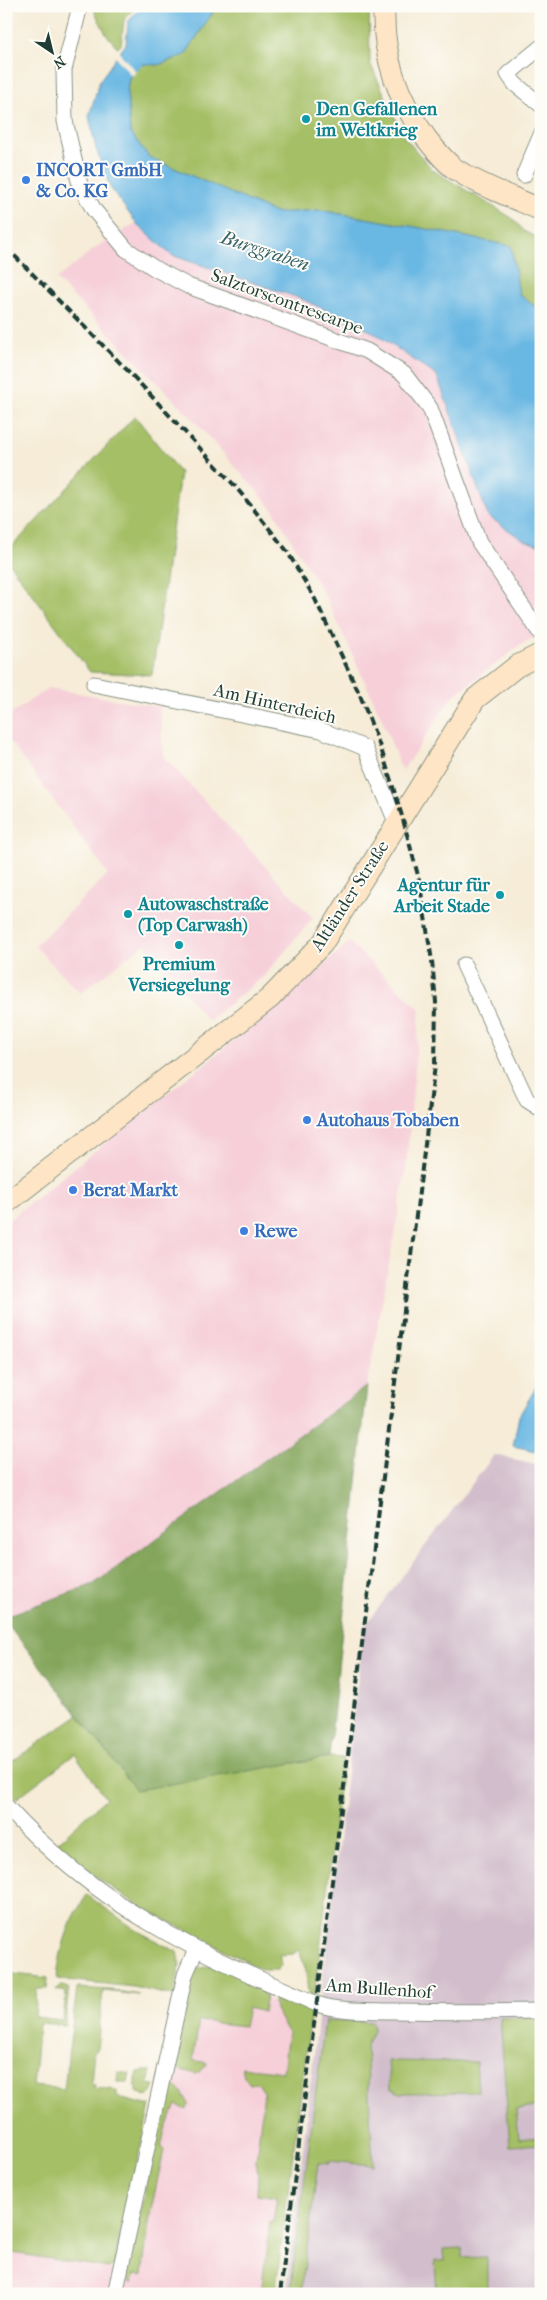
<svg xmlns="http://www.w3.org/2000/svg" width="547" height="2300" font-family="'IM FELL French Canon',serif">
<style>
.built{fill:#f6cfd9}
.industrial{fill:#d1bdcb}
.green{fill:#a5bf66;stroke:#627e4d}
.forest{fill:#84a65b;stroke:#527248}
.water{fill:#69b7e3;stroke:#447a8c}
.pier{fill:#f6ecd7}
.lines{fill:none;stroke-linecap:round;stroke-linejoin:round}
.minor-casing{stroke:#8a9486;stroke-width:17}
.secondary-casing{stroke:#8a9486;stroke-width:23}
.minor{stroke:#fff;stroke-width:15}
.secondary{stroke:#fde5c5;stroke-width:21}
.rail{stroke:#1f3d34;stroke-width:4;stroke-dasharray:8 4;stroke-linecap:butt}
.culture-dot{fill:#0f9aa8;stroke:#fdfcf7;stroke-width:2}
.shop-dot{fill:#3f7fe0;stroke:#fdfcf7;stroke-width:2}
.labels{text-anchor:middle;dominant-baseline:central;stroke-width:4;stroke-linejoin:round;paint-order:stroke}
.culture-label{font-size:18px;font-weight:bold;fill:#0d838f;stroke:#fdfcf7;text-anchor:start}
.shop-label{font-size:18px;font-weight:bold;fill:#366cbe;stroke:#fdfcf7;text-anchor:start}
.street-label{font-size:18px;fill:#1f3d34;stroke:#fdfcf7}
.water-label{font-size:19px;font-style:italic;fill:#356269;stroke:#fdfcf7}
</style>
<rect width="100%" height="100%" fill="#fdfcf7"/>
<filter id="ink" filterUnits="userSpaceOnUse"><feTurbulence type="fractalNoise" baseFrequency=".02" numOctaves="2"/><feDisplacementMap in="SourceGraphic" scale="10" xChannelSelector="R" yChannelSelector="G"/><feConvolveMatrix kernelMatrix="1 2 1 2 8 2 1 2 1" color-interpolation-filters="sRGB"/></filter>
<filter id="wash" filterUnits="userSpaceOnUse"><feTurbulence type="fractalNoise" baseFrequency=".0096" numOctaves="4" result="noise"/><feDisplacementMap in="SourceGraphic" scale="20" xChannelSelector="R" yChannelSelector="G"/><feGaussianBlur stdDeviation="1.12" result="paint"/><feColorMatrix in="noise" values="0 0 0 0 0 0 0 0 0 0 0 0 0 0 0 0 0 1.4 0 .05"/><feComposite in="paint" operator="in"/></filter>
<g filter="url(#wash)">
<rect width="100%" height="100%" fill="#f6ecd7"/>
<!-- built -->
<g class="built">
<polygon points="136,223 171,255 302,299 373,332 437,376 488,516 523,540 541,546 541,635 525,642 452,697 402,771 382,719 327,599 272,508 191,417 56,279 98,246"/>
<polygon points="48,688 160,707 163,756 313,918 263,977 208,1021 145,944 80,993 35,946 108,874 6,736 6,718"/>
<polygon points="349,942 420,1009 406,1169 367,1386 94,1584 6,1616 6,1222 286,999"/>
<polygon points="191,1990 263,1998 295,2009 277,2196 273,2221 270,2226 261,2294 6,2294 6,2252 134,2273"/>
</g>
<!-- industrial -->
<polygon class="industrial" points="494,1455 541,1465 541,2294 286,2294 364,1627"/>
<!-- green -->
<g class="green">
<polygon points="94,6 136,6 124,20 121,45 118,48 106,34 94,10"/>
<polygon points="217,6 369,6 370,63 404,137 433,170 512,218 525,232 541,239 541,311 519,294 511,246 416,227 319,210 276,213 149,157 130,132 127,91 129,78 143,64 158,65 185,55"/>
<polygon points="135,416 180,473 152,675 90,672 6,559 6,553"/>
<polygon points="78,1715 136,1790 329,1757 343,1758 314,1998 308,1995 306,1971 299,1950 293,1954 279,1955 282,1964 277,1970 263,1970 143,1908 103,1882 58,1846 57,1843 106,1798 75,1754 17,1798 12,1797 6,1791 6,1766"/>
<path d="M87 1895 136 1930 177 1952 180 1965 174 1996 133 1987 57 1979C60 1947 69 1921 87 1895Z"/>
<path d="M214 1965C231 1973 255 1979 266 1996L263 2012 248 2008 244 2026 199 2021 193 2060 207 2063 206 2066 197 2074 180 2070 173 2062 189 1981 197 1969Z"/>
<polygon points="6,1973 48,1978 47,1989 37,1989 35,2017 63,2020 66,1992 56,1990 60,1985 69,1988 65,2025 39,2023 33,2086 64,2089 77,1988 111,1990 139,1995 103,1991 97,2050 94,2050 91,2084 95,2085 94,2088 117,2090 117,2095 122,2099 150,2106 114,2265 109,2268 6,2252"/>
<polygon points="279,1999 312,2007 275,2294 261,2294 270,2221 273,2221 277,2197 257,2194 258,2175 256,2161 264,2092 257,2082 250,2084 244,2076 242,2067 283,2072 288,2032 275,2010 274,2001"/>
<polygon points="541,2017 541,2107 516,2109 519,2139 541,2137 541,2144 510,2146 500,2018"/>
<polygon points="325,2020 372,2022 373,2030 366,2046 373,2165 329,2161 329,2164 318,2163 301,2294 290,2294"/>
<polygon points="388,2061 476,2062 478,2092 400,2093 390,2088"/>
<polygon points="144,2071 151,2071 148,2084 155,2085 152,2093 147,2096 136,2092 136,2087 134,2086 138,2072"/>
<polygon points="118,2072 130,2074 128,2082 117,2082"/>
<polygon points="172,2083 182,2092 189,2104 186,2110 176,2105 165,2130 161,2147 164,2150 150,2215 142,2275 134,2274 132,2283 126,2278 167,2086"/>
<polygon points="462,2248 463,2258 487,2257 487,2294 437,2294 435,2261 444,2261 443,2249"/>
</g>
<!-- forest -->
<polygon class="forest" points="367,1386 329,1757 136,1790 6,1622 6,1616 94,1584"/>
<!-- water -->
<g class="water">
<polygon points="142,6 217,6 185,55 158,65 143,64 129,78 127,91 130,132 149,157 276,213 319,210 416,227 511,246 519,294 541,311 541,546 523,540 488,516 437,376 373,332 302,299 171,255 136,223 110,187 96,149 89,116 100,80 126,44 128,22"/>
<polygon points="541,1379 541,1452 513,1446 519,1416"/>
</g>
<!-- pier -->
<polygon class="pier" points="118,51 136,72 132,76 115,56"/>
</g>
<g filter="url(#ink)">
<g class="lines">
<defs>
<g id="minor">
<polyline points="80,6 64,70 65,121 80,185 94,210 126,249 154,268 188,286 367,351 404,374 430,408 479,542 541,634"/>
<polyline points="541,47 508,74 515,84 541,105"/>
<polyline points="524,175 541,135"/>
<polyline points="94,684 321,730 365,748 397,824"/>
<polyline points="464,965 527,1100 541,1109"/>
<path d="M6 1806C96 1906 196 1952 317 2004 341 2012 369 2010 394 2011 443 2012 492 2012 541 2011"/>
<polyline points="115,2294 185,1975 196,1949"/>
</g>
<g id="secondary">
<path d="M384 6C382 56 397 98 426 138 434 148 444 161 455 169 480 186 513 197 541 210"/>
<polyline points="6,1203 270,998 322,944 475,699 517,666 541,654"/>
</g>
</defs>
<!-- minor casing -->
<use href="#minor" class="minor-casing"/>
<!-- secondary casing -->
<use href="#secondary" class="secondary-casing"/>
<!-- minor -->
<use href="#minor" class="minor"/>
<!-- secondary -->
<use href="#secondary" class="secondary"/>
<!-- rail -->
<polyline class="rail" points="6,247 131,374 235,486 287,551 315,599 360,695 382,752 402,816 419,879 432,961 436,1002 435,1065 280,2294"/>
</g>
</g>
<!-- markers -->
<g class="culture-dot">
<circle cx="306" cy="119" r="5"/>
<circle cx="500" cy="895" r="5"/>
<circle cx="128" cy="914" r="5"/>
<circle cx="179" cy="945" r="5"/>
</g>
<g class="shop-dot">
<circle cx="26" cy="180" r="5"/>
<circle cx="307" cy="1120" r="5"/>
<circle cx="73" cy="1190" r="5"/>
<circle cx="244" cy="1231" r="5"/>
</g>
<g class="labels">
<!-- culture labels -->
<g class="culture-label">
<text x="316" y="109">Den Gefallenen<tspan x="316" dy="21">im Weltkrieg</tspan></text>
<text x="490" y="885" text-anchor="end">Agentur für<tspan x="490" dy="21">Arbeit Stade</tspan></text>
<text x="138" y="904">Autowaschstraße<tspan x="138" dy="21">(Top Carwash)</tspan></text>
<text x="179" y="964" text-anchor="middle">Premium<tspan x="179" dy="21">Versiegelung</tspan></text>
</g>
<!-- shop labels -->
<g class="shop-label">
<text x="36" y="170">INCORT GmbH<tspan x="36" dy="21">&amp; Co. KG</tspan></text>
<text x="317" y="1120">Autohaus Tobaben</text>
<text x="83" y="1190">Berat Markt</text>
<text x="254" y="1231">Rewe</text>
</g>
<!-- street labels -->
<g class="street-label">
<text transform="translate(287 302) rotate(20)">Salztorscontrescarpe</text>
<text transform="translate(275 704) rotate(13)">Am Hinterdeich</text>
<text transform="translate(350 896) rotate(-57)">Altländer Straße</text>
<text transform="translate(379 1989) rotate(4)">Am Bullenhof</text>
</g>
<!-- water labels -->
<g class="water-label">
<text transform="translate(265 251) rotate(18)">Burggraben</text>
</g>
</g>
<!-- margin -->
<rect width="547" height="2300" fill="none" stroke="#fdfcf7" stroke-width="25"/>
<!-- north arrow -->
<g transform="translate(52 52) rotate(145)" stroke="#fdfcf7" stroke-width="4" paint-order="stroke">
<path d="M0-4L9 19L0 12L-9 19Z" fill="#1f3d34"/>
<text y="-8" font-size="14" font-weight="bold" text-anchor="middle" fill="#1f3d34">N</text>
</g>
</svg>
